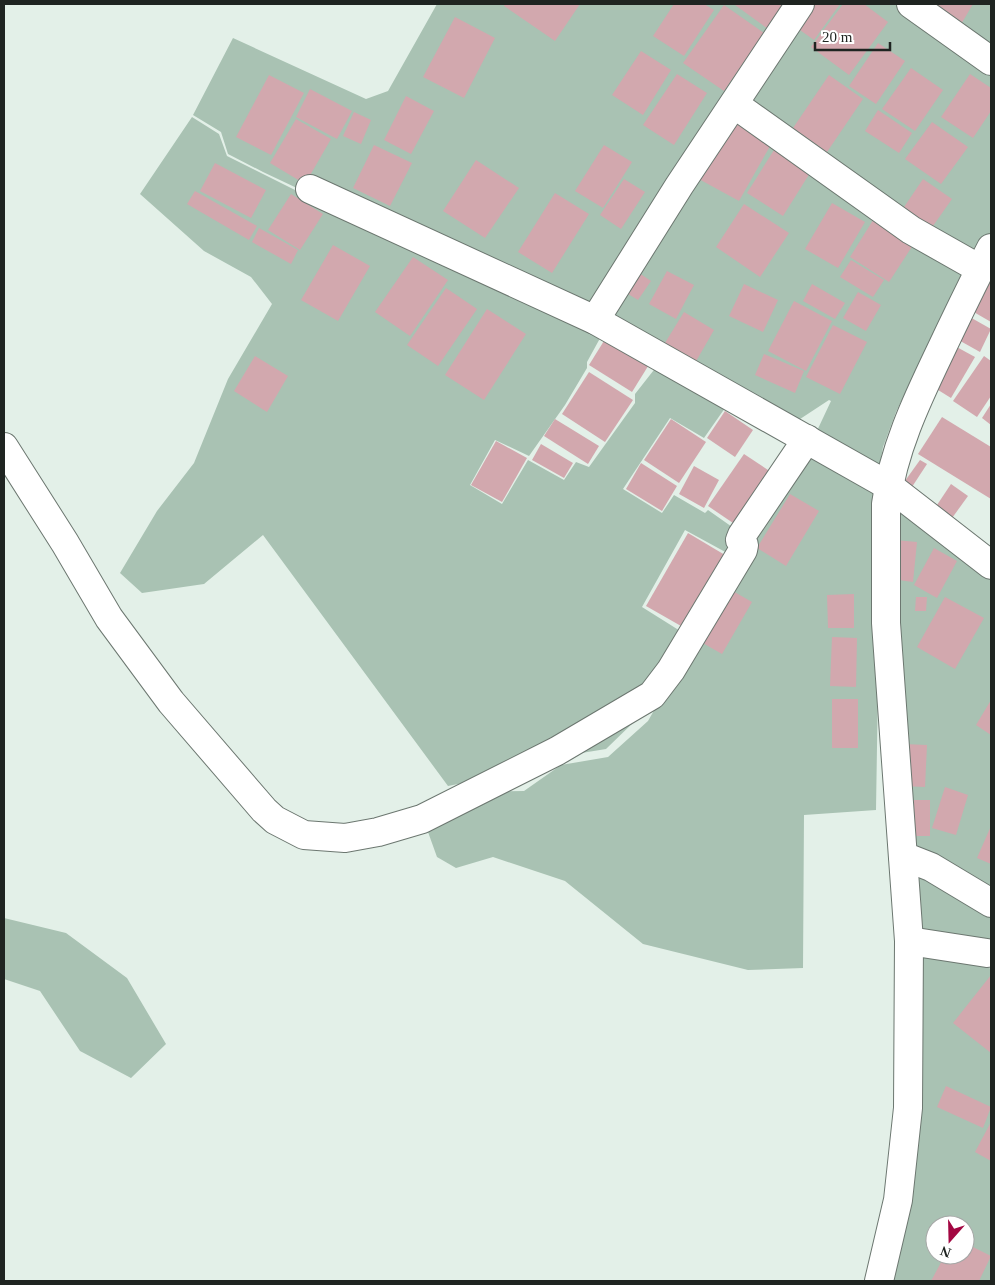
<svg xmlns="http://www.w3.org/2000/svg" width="995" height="1285" font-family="Georgia,serif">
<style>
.green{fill:#a9c2b3;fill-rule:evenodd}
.building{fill:#d2a8ae}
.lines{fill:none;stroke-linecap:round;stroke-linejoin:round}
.minor-casing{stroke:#6c7770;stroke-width:30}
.minor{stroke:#fff;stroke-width:28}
</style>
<rect width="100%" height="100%" fill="#e3f0e8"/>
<!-- green -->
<g class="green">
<polygon points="437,4 991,4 991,235 928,346 896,412 883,447 879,469 815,435 831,401 829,400 794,423 263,172 228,154 221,132 193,115 233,38 366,99 388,91"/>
<polygon points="192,117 219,134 227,156 311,198 604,331 587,362 587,368 565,405 529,456 495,440 470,485 502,504 528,460 564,480 576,462 589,467 635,403 635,394 657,366 725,408 704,438 670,418 623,489 662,513 674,495 705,513 708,510 735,529 729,554 685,530 642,607 685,634 639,717 606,749 557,757 478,780 448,786 263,535 204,584 142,593 120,573 157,511 194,463 228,379 272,304 251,277 204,251 140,194"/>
<polygon points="804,447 878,489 880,557 876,810 804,815 803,968 748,970 643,944 565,881 493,857 456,868 437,857 428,832 431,811 473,792 524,791 561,765 608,757 648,721"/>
<polygon points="882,493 991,573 991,967 970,956 902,952"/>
<polygon points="4,918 66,933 127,978 166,1044 131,1078 80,1051 40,991 4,979"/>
<path d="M903 954 970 958 991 969V1281H883L887 1270ZM935 1225H965V1255H935Z"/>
</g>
<!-- building -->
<g class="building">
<polygon points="505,4 580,4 555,41 504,6"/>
<polygon points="674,4 704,4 714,10 684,56 653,36"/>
<polygon points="736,4 787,4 768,29 735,5"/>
<polygon points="803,4 840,4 814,40 790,23"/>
<polygon points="843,4 864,4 888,22 849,75 811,47"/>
<polygon points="933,4 973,4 957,31"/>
<polygon points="724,5 764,33 724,91 683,63"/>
<polygon points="455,17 495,38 464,98 423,77"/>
<polygon points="878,43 905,61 876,104 849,86"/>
<polygon points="641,51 671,70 643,115 612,95"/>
<polygon points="911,68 943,90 915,131 882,109"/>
<polygon points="677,74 707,93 674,145 643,125"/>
<polygon points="970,74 991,88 991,111 973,138 941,117"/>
<polygon points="269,75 304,93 271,155 236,137"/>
<polygon points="829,75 863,99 827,152 793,128"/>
<polygon points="310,89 352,111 337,139 296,117"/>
<polygon points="406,96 434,111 411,154 384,140"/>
<polygon points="878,110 912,133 899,153 865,131"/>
<polygon points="354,112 371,120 361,144 343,136"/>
<polygon points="732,116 774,139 739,201 697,178"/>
<polygon points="296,119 331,139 305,184 270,163"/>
<polygon points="932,122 968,147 941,184 905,159"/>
<polygon points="779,142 815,165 783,216 747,193"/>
<polygon points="374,145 412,163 390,206 353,188"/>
<polygon points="604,145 632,162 603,208 575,191"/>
<polygon points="476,160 519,188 485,238 443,211"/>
<polygon points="215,163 266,190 251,218 200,191"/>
<polygon points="624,179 645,192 621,229 600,215"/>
<polygon points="923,179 952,199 928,233 900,213"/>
<polygon points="195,191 257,226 249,240 187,204"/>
<polygon points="555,193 589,214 552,273 518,252"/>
<polygon points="291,194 323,214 300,250 268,230"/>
<polygon points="832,203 865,222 838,268 805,249"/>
<polygon points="744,204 789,233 760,277 716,247"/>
<polygon points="875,217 915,242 889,282 850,257"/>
<polygon points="259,228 298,250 291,264 252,242"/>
<polygon points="333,245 370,266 338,321 301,300"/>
<polygon points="413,257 448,280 410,336 375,312"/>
<polygon points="851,260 884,280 873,297 840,277"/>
<polygon points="633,269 651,281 638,300 620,289"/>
<polygon points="667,271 694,285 676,319 649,304"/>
<polygon points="991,277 991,322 972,311"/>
<polygon points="744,284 778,300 763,332 729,316"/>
<polygon points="812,284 845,303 835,319 803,301"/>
<polygon points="446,288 477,309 438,366 407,345"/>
<polygon points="858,292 881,305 866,331 843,318"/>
<polygon points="794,301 832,321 806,371 768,351"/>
<polygon points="487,309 526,334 484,400 445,375"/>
<polygon points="684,312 714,330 691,370 660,351"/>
<polygon points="968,316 991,329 980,352 955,338"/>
<polygon points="833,325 867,342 840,394 806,377"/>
<polygon points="607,336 650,363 632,392 589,365"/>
<polygon points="953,345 975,357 951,398 930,385"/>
<polygon points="764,354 804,371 795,393 755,375"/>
<polygon points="255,356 288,376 267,412 234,391"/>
<polygon points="984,356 991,361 991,396 977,417 953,401"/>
<polygon points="589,372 633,400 605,442 562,414"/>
<polygon points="991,404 991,425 982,418"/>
<polygon points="725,411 753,430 735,457 707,438"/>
<polygon points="942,417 991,447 991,499 918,454"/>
<polygon points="555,419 599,446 588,464 544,436"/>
<polygon points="671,419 706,442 679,483 644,460"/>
<polygon points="496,441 527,458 502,502 471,485"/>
<polygon points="541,444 573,463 564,478 532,460"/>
<polygon points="744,454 771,472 736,525 708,506"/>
<polygon points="920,460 927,464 910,490 902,485"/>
<polygon points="641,463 677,486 662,511 626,489"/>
<polygon points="694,466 719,480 704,508 679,494"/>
<polygon points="951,484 968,496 947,525 931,514"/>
<polygon points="790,494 819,511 786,566 757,548"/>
<polygon points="688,533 730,558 688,630 646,606"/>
<polygon points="895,540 917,542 913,582 891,579"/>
<polygon points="934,548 957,561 937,598 914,585"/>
<polygon points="731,590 752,602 722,654 701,642"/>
<polygon points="854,594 854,628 828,628 827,595"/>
<polygon points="916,597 927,597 926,611 915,611"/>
<polygon points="945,597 984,618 955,669 917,647"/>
<polygon points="832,637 857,638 856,687 830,686"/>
<rect x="832" y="699" width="26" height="49"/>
<polygon points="991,700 991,735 976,725"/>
<polygon points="904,744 927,745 925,787 902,786"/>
<polygon points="945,787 968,795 956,835 932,828"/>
<rect x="907" y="800" width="23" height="36"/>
<polygon points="991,826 991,864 977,858"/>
<polygon points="991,975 991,1053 953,1023"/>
<polygon points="946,1086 991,1107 983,1128 937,1107"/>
<polygon points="991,1122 991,1161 975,1152"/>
<polygon points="965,1243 991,1256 979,1281 931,1281 945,1255 965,1255"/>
</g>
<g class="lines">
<defs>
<g id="minor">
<polyline points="911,4 991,61"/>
<polyline points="734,104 911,230 980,269"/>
<polyline points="310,189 595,320 889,486 991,565"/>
<polyline points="595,320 679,186 800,4"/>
<polyline points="4,447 65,543 109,618 171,702 264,810 275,820 304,835 345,838 378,832 422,819 557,751 652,695 671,670 743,550 744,545 740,540 742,535 807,439"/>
<polyline points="903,856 931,867 991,903"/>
<polyline points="909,941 987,953"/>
<path d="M879 1281 898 1200 908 1108 909 941 886 623V504C893 451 916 402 939 354 956 318 973 283 991 248"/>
</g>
</defs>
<!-- minor casing -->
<use href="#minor" class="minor-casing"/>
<!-- minor -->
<use href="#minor" class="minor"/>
</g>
<!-- border -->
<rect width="995" height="1285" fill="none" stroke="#1f2421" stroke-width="10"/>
<!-- north arrow -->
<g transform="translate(950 1240) rotate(200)"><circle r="24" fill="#ffffff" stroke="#a5a7a6"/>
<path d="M0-4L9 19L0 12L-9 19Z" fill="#a30742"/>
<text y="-8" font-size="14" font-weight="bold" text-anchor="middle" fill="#1f2421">N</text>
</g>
<!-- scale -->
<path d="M815 42v8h75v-8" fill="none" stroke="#1f2421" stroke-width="2.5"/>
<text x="822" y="42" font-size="15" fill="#1f2421" stroke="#ffffff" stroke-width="4" paint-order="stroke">20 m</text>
</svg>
